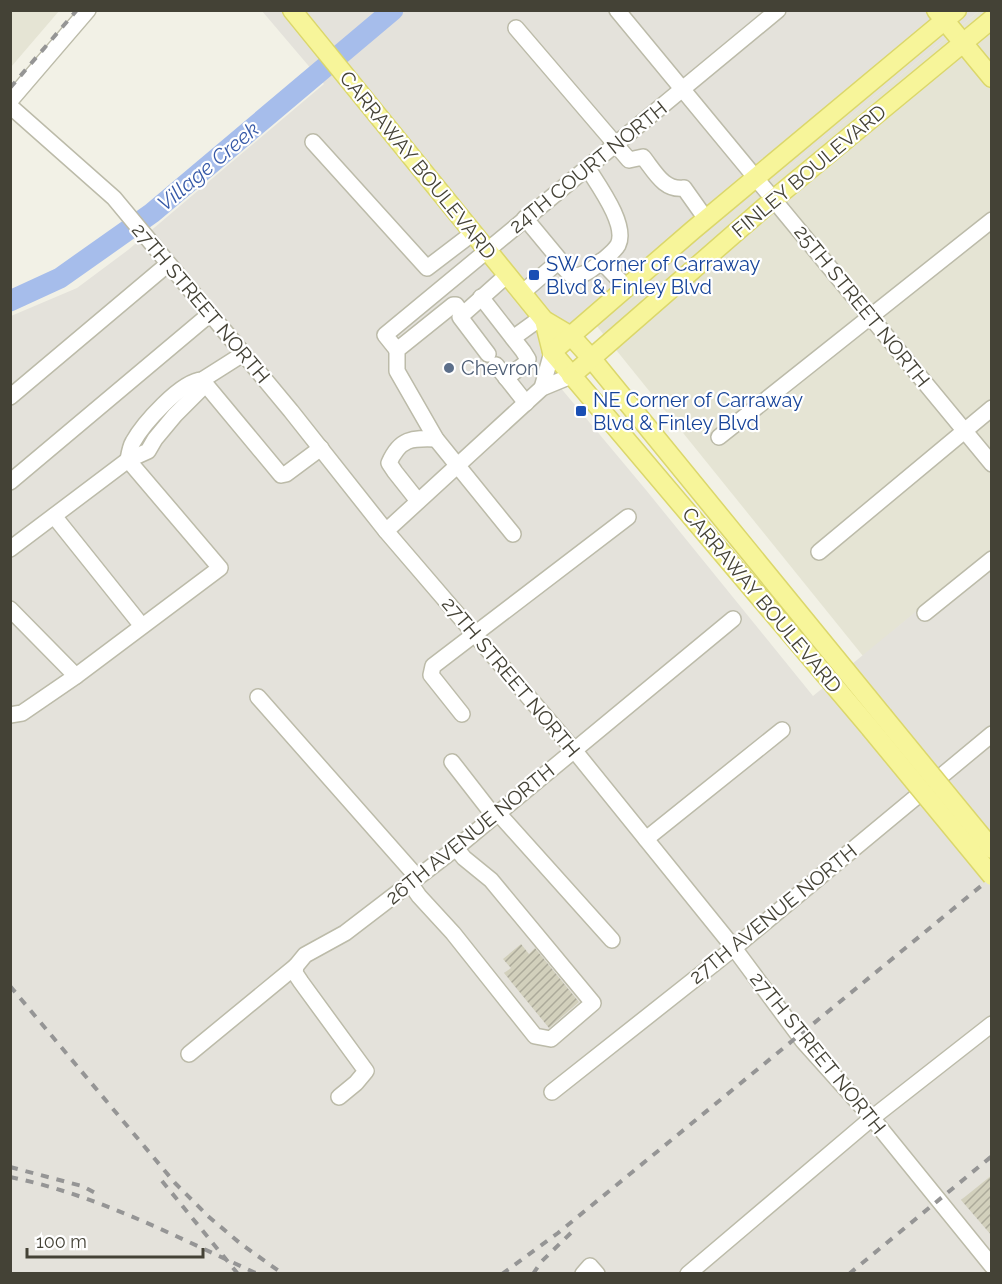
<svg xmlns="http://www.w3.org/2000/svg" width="1002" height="1284" font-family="Raleway,sans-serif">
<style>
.residential{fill:#e5e4d4}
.industrial{fill:#e4e2db}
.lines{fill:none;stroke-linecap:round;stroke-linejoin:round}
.river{stroke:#a6bdeb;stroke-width:21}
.building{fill:url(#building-hatch)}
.minor-casing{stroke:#bcbba9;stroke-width:18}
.major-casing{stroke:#dbd76b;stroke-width:21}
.minor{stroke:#fff;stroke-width:15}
.major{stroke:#f7f59a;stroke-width:18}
.rail{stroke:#959595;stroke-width:4;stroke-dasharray:8 8;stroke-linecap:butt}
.major-bridge-casing{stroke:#dbd76b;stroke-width:21;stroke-linecap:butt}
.major-bridge{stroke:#f7f59a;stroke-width:18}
.transit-dot{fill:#1a4fb4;stroke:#fff;stroke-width:2}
.service-dot{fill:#5c6f8a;stroke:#fff;stroke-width:2}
.labels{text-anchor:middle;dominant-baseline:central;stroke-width:4.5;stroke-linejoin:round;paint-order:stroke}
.street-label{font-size:20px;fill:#444236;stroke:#fff}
.transit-label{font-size:20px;fill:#164399;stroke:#fff;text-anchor:start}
.service-label{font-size:20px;fill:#4e5e75;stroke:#fff;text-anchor:start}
.water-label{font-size:21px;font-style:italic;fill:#375aa8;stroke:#fff}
</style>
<defs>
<pattern id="building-hatch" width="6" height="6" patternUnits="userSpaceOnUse" patternTransform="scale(1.5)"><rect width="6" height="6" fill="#d2d0bc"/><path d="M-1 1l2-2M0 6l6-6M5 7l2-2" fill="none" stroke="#acaa9a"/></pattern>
</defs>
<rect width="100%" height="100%" fill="#f2f1e6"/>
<!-- residential -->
<g class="residential">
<polygon points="11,10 59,11 11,67 10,11"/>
<polygon points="979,11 991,11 991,550 863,656 596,325"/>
</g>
<!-- industrial -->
<polygon class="industrial" points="262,11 979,11 544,368 646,490 813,696 991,550 991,1273 11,1274 11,316 77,288 128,250 324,84"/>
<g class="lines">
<!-- river -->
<polyline class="river" points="10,301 60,278 152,213 393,10"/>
</g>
<!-- building -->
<g class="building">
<polygon points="521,944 529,954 535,948 579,1002 549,1028 504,973 511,968 503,959"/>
<polygon points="992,1175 992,1236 961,1200"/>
</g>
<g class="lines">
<defs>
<g id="minor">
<polyline points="617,10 992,464"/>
<path d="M516 28 629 160 643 157C655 172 664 191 684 188L706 219"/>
<polyline points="10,101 88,10"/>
<polyline points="10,106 114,198 291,411 386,531 574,750 734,948 803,1041 872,1118 992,1266"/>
<polyline points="313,142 427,268 473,233"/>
<polyline points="601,261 627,288"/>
<path d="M558 262 572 276C585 276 591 270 601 262 606 257 614 252 618 245 628 225 598 185 587 167"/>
<polyline points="522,293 558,262 559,259 525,218"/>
<polyline points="481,297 523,351 528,359 526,363 506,378"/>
<polyline points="462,313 456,305 453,305 397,350 397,371 436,439 513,534"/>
<polyline points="513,338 542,317"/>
<polyline points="397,350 385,335 778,10"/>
<polyline points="488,354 460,317 507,275"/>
<polyline points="496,365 526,403"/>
<polyline points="202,380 281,475 286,474 321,448"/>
<polyline points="542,388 552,352"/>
<polyline points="10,397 168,264"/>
<polyline points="719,437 992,220"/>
<path d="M128 460C129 454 130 447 133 442 143 424 181 381 202 380L243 354"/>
<polyline points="10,482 210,314"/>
<path d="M418 501 395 472 389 463C400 438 412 438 436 439"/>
<polyline points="54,516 142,626"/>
<polyline points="386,531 542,388 571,376"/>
<polyline points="10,549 128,460 148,451 155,439 175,415 201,389 202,380"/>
<polyline points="819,552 992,408"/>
<polyline points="10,609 76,676"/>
<polyline points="925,613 992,559"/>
<polyline points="258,697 417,877"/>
<polyline points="462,714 431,675 433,666 628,517"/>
<polyline points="10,715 22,713 76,676 220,568 128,460"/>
<polyline points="452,762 494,816"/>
<polyline points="498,813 612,940"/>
<polyline points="646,839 782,730"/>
<polyline points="410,883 419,896 453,933 535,1036 551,1039 593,1003 491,880 464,858 456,848"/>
<polyline points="189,1054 296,966"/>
<polyline points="552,1092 734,948 992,734"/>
<polyline points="339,1097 356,1083 366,1071 301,982 295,973 296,966 305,955 345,933 456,848 733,619"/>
<polyline points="583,1274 590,1266 597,1274"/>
<polyline points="688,1274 872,1118 992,1024"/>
</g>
<g id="major">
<polyline points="292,10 544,320 571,336 591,358 883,716"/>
<polyline points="936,10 992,78"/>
<polyline points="544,320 552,352 870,728"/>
<polyline points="552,352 693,230 957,10"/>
<polyline points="571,376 774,199 992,19"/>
</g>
</defs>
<!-- minor casing -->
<use href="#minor" class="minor-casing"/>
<!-- major casing -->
<use href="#major" class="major-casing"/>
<!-- minor -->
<use href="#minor" class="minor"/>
<!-- major -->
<use href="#major" class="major"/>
<!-- rail -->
<g class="rail">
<polyline points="10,88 77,10"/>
<polyline points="10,986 175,1183 209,1217 241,1244 283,1274"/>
<polyline points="10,1167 82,1186 99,1195"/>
<path d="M10 1177C98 1195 176 1237 258 1274"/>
<polyline points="162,1181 238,1274"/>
<polyline points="502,1274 558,1233 992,877"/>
<polyline points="533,1274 541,1262 576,1228"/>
<polyline points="849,1274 992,1156"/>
</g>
<defs>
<g id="major-bridge">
<polyline points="883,716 992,849"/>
<polyline points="870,728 992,876"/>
</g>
</defs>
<!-- major-bridge casing -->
<use href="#major-bridge" class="major-bridge-casing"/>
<!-- major-bridge -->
<use href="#major-bridge" class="major-bridge"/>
</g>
<!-- markers -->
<g class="transit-dot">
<rect x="528" y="269" width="12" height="12" rx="3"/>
<rect x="575" y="405" width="12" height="12" rx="3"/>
</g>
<circle class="service-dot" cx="449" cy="368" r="6"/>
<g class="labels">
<!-- street labels -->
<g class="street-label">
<text transform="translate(418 165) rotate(51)">CARRAWAY BOULEVARD</text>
<text transform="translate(588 167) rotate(-39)">24TH COURT NORTH</text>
<text transform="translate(809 171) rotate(-40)">FINLEY BOULEVARD</text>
<text transform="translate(201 303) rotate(50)">27TH STREET NORTH</text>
<text transform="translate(862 306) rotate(51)">25TH STREET NORTH</text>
<text transform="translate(762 600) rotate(50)">CARRAWAY BOULEVARD</text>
<text transform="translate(511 677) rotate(50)">27TH STREET NORTH</text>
<text transform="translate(470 834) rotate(-39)">26TH AVENUE NORTH</text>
<text transform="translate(773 914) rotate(-39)">27TH AVENUE NORTH</text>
<text transform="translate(818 1053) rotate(51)">27TH STREET NORTH</text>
</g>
<!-- transit labels -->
<g class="transit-label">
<text x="546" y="264">SW Corner of Carraway<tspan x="546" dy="23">Blvd &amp; Finley Blvd</tspan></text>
<text x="593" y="400">NE Corner of Carraway<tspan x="593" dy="23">Blvd &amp; Finley Blvd</tspan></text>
</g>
<!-- service labels -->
<g class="service-label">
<text x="461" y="368">Chevron</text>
</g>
<!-- water labels -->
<g class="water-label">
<text transform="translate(208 166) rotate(-40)">Village Creek</text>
</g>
</g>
<!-- border -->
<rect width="1002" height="1284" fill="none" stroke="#444236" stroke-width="24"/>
<!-- scale -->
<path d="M27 1248v9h176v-9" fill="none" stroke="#444236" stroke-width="3"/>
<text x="36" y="1248" font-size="18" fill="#444236" stroke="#ffffff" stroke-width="4.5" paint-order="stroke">100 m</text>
</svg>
